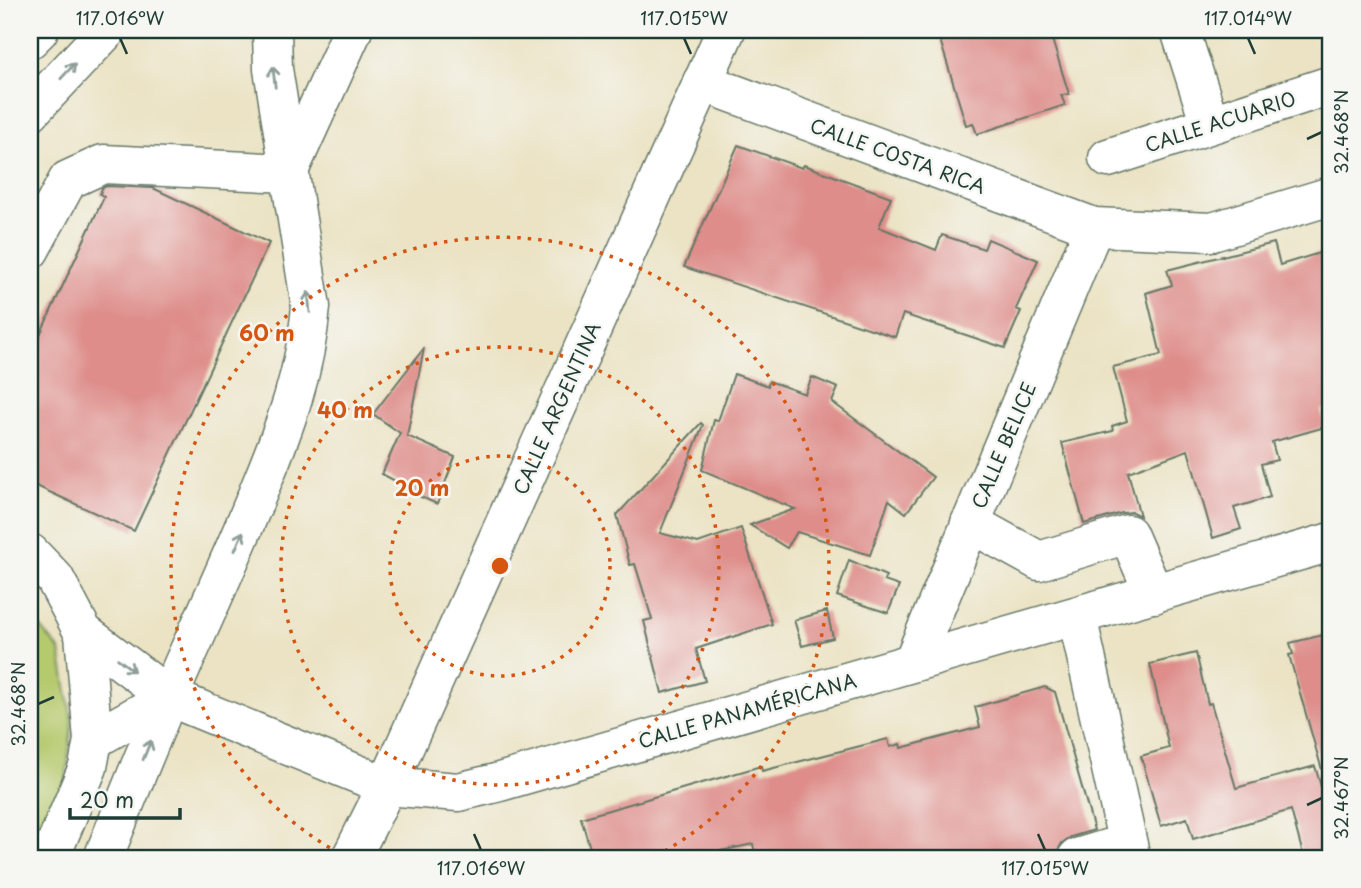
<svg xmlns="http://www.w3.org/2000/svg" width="1361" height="888" font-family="'Playpen Sans',sans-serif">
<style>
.green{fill:#b5c96d;stroke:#6a8350;stroke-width:2}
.building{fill:#de8d8a}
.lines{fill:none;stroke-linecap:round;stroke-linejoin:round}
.minor-casing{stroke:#676;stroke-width:41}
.major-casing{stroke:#676;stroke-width:41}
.highway-casing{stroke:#676;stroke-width:41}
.minor{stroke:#fff;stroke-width:38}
.major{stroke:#fff;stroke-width:38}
.highway{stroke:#fff;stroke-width:38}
.oneway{stroke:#8f9e9a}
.ticks{fill:none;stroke:#1f3d34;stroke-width:2.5}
.ring{fill:none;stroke:#d45610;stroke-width:3.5;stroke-dasharray:3.5 7}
.labels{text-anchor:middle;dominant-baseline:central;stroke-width:5;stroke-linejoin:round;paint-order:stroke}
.street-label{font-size:19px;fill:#1f3d34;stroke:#f6f6f2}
.centre{fill:#d45610;stroke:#f6f6f2;stroke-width:3.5}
.ring-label{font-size:21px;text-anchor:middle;font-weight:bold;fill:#d45610;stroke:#f6f6f2;stroke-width:5;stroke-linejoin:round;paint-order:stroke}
.neatline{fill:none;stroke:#1f3d34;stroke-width:2.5}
.ticks-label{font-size:18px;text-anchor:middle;fill:#1f3d34}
</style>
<rect width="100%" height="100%" fill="#f6f6f2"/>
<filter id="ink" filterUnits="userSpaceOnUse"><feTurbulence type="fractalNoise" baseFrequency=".0143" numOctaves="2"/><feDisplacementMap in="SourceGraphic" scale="14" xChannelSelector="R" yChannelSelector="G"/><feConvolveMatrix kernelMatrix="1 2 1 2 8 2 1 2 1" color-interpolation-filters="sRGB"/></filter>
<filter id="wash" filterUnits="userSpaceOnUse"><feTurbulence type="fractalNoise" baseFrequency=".00686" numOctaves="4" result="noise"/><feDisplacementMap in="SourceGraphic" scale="28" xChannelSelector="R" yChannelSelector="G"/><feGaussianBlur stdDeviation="1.57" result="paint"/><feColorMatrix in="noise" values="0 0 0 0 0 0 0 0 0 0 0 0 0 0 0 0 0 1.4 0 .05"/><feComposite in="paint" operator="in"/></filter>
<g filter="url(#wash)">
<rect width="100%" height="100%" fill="#ebe3c4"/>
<!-- green -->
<polygon class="green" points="30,615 60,650 72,721 66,780 31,858"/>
<g id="blocks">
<!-- building -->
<g class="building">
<polygon points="937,30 970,30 972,34 990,30 1049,30 1069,94 1061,95 1065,105 977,134 973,123 966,125"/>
<polygon points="738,145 802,168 804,165 891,197 879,227 936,250 942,235 984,249 988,239 1038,260 1016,309 1021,311 1005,348 903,314 895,337 684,267"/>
<polygon points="107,186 153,188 269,243 134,531 30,483 30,356 104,197 100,194 102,188"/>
<polygon points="1274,243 1280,265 1326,251 1331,268 1331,407 1321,410 1325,427 1272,442 1277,460 1261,464 1270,497 1234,508 1241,529 1213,538 1188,450 1128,472 1140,516 1132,512 1122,513 1084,524 1062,443 1113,431 1112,426 1127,421 1113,367 1161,355 1146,293 1172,285 1167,270"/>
<polygon points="424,348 407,436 455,457 437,504 402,489 403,485 382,474 400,433 373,414"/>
<polygon points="734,374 768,386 769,381 805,394 812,377 838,388 832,402 933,477 906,513 889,500 870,555 797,532 787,548 750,525 795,509 702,470 714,420 718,421"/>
<polygon points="701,423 703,425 660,533 698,543 741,528 772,624 696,649 705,681 662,693 644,621 652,619 635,564 630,565 617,515"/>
<polygon points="849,560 886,576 884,581 899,586 888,613 837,596"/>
<polygon points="827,611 833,638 802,646 794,620"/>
<polygon points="1331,633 1331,768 1322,770 1289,655 1293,654 1290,643"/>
<polygon points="1196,653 1208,704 1211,703 1236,788 1315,766 1331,821 1331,858 1304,858 1291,810 1193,839 1187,818 1161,826 1141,756 1169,748 1150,664"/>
<polygon points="1045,687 1055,692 1094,830 1071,837 1062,843 1056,854 1040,858 756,858 753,844 688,858 593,858 581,818 761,766 762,771 888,739 890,747 900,744 901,748 980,727 975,707"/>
</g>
</g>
</g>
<g filter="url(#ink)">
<use href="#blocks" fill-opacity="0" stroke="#676" stroke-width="2"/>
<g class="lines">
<defs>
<g id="minor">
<polyline points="1180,30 1210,124"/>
<polyline points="702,82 1094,227 1212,232 1331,196"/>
<polyline points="1108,158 1331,85"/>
<polyline points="30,250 68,180 103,164 288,173 353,30"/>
<polyline points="970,523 1039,561 1128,534 1154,594"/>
<polyline points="1077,616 1131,858"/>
<polyline points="913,662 1094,227"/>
<polyline points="351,858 387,786 726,30"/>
<polyline points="1077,858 1127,843"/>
</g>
<g id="major">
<polyline points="84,633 169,697 387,786 458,792 496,783 1331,542"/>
<polyline points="93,740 169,697"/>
</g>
<g id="highway">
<polyline points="30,39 39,30"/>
<polyline points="30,112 107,30"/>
<polyline points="30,553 55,579 84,634 93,740 88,767 50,858"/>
<path d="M103 858C131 789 158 719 189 651 214 596 239 541 261 485 286 424 305 373 311 307L273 69 272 30"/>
</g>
</defs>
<!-- minor casing -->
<use href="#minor" class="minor-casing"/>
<!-- major casing -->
<use href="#major" class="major-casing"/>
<!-- highway casing -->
<use href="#highway" class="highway-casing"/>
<!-- minor -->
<use href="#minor" class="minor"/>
<!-- major -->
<use href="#major" class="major"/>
<!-- highway -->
<use href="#highway" class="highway"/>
</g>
<!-- one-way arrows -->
<defs><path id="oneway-shaft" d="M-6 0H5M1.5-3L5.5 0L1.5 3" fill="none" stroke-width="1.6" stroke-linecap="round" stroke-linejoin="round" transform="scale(1.75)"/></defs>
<g class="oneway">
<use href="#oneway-shaft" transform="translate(68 71) rotate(-47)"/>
<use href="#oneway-shaft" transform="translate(274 77) rotate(-97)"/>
<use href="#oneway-shaft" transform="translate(309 302) rotate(-95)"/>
<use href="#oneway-shaft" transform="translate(239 541) rotate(-67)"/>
<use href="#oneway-shaft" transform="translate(126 665) rotate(37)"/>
<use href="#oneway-shaft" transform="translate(147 750) rotate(-68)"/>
</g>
</g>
<!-- ticks -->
<path class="ticks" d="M120 38 127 54M684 38 691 54M1248 38 1255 54M1307 139 1322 132M38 704 54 697M1307 805 1322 798M474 834 481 850M1038 834 1045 850"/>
<!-- distance rings -->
<g class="ring">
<circle cx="500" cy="566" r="110"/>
<circle cx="500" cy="566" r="219"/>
<path d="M348 858A329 329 0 1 1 652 858"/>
</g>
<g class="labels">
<!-- street labels -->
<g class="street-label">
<text transform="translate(1220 121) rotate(-18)">CALLE ACUARIO</text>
<text transform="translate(898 155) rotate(20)">CALLE COSTA RICA</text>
<text transform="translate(556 408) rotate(-66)">CALLE ARGENTINA</text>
<text transform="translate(1003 445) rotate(-67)">CALLE BELICE</text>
<text transform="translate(747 710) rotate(-16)">CALLE PANAMÉRICANA</text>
</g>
</g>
<circle cx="500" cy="566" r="10" class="centre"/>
<g class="ring-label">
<text x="267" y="341">60 m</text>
<text x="345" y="418">40 m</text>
<text x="422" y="496">20 m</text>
</g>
<!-- margin -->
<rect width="1361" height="888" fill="none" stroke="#f6f6f2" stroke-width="77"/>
<!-- scale -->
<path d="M70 808v10h110v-10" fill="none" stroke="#1f3d34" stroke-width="3.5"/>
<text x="80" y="808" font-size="21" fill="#1f3d34" stroke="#f6f6f2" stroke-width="5" paint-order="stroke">20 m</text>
<rect x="38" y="38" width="1284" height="812" class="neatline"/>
<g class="ticks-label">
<text x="120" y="25">117.016°W</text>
<text x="684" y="25">117.015°W</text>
<text x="1248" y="25">117.014°W</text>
<text transform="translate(1342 132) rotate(-90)" y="6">32.468°N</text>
<text transform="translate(19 704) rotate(-90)" y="6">32.468°N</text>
<text transform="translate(1342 798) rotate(-90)" y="6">32.467°N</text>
<text x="481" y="875">117.016°W</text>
<text x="1045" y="875">117.015°W</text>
</g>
</svg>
